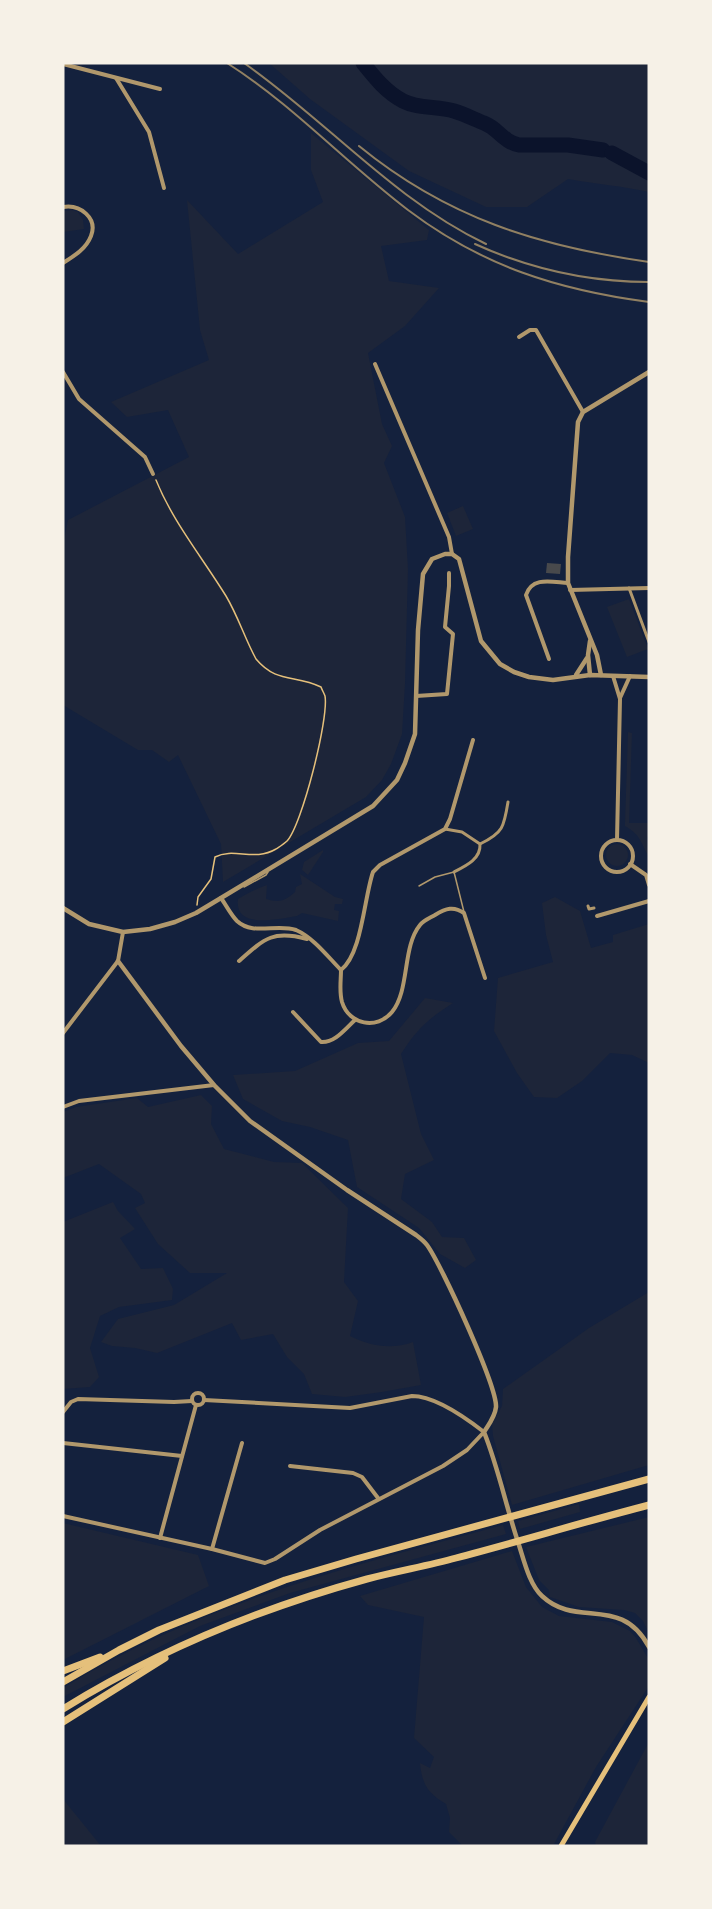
<svg xmlns="http://www.w3.org/2000/svg" width="712" height="1909" font-family="Cabin,sans-serif">
<style>
.green{fill:#1d2539}
.lines{fill:none;stroke-linecap:round;stroke-linejoin:round}
.river{stroke:#0b132b;stroke-width:15}
.building{fill:#48494c}
.path{stroke:#e5c07b;stroke-width:1.5}
.service{stroke:#b1986c;stroke-width:1.5}
.pedestrian{stroke:#b1986c;stroke-width:3}
.minor{stroke:#b1986c;stroke-width:4}
.tertiary{stroke:#b1986c;stroke-width:4.5}
.secondary{stroke:#e5c07b;stroke-width:5}
.motorway{stroke:#e5c07b;stroke-width:7}
.rail{stroke:#918062;stroke-width:2}
</style>
<rect width="100%" height="100%" fill="#14213d"/>
<!-- green -->
<g class="green">
<path d="M269 63H649V192C623 186 595 184 568 179L527 207H486L409 171 310 99Z"/>
<polygon points="311,133 429,230 427,240 381,246 389,281 439,288 405,326 368,353 382,424 392,446 384,463 405,517 408,569 405,684 402,734 391,764 382,780 366,797 223,882 221,844 178,755 169,762 152,750 138,750 63,705 63,544 68,520 189,457 168,410 127,417 111,402 209,360 200,330 187,200 238,254 323,202 311,170"/>
<polygon points="72,210 78,212 83,220 84,229 63,232 63,211"/>
<polygon points="463,506 473,529 456,536 447,513"/>
<polygon points="629,599 648,649 627,657 607,607"/>
<path d="M628 732 632 733 629 823H649V836L647 837 649 857C640 842 642 836 625 826V823Z"/>
<circle cx="617" cy="855" r="11"/>
<polygon points="323,850 323,852 308,875 302,870 304,862"/>
<path d="M300 874 335 897 343 899 342 904H335L334 910 339 911 338 921 302 913 297 916C278 919 234 930 238 899 248 893 256 889 267 885L266 899C279 903 285 901 295 892L296 887 302 884Z"/>
<polygon points="555,897 580,911 591,948 613,942 613,935 649,924 649,1063 632,1055 610,1053 582,1081 557,1098 534,1097 517,1073 494,1031 498,978 553,962 546,935 542,903"/>
<path d="M425 998 453 1003C428 1019 417 1029 401 1054L421 1134 434 1160 405 1174 401 1199 432 1222 442 1237 464 1238 476 1260 465 1268 440 1254 419 1228 357 1187 348 1140 310 1127 282 1121 243 1099 233 1075 295 1071 358 1043 389 1041Z"/>
<path d="M201 1095 212 1106 211 1124 224 1149 274 1162 302 1163 348 1208 344 1282 358 1301 350 1336C370 1346 391 1350 413 1342L421 1385 382 1392 345 1397 312 1394 304 1374 287 1357 273 1334 241 1340 232 1323 157 1353 135 1348 112 1346 101 1342 118 1319 174 1305 227 1273H190L158 1244 135 1208 145 1203 141 1194 99 1164 63 1178V1112L76 1107 137 1098 148 1107Z"/>
<polygon points="113,1202 118,1211 135,1229 120,1238 141,1269 163,1268 173,1289 172,1300 119,1307 100,1316 90,1348 99,1377 90,1387 63,1389 63,1222"/>
<polygon points="649,1292 649,1465 512,1505 493,1436 492,1424 502,1406 503,1389 589,1328"/>
<polygon points="579,1504 580,1512 520,1529 518,1521"/>
<polygon points="649,1517 649,1633 643,1621 635,1613 624,1610 579,1607 550,1597 549,1590 539,1580 526,1547"/>
<polygon points="63,1523 198,1555 209,1586 63,1660"/>
<path d="M503 1525 506 1534 290 1593 200 1626 63 1697V1688C198 1604 352 1566 503 1525Z"/>
<path d="M512 1551 526 1587 542 1607 559 1616 612 1622 630 1631 636 1638 649 1660V1686L596 1767 553 1846H463L449 1832 450 1818 446 1804C428 1793 422 1785 420 1763L430 1768 434 1757 414 1738 424 1617 368 1605 360 1596Z"/>
<polygon points="649,1742 649,1846 596,1846 595,1842"/>
<polygon points="63,1799 101,1846 63,1846"/>
</g>
<g class="lines">
<!-- river -->
<g class="river">
<path d="M363 63C375 78 386 92 403 101 418 109 438 106 454 111 464 114 474 119 484 123 499 129 502 141 519 145H568L603 150"/>
<polyline points="612,153 649,173"/>
</g>
</g>
<!-- building -->
<polygon class="building" points="547,563 561,564 560,574 546,573"/>
<g class="lines">
<!-- path -->
<path class="path" d="M156 480C173 522 202 557 226 596 238 616 245 639 256 659 277 684 295 674 321 687 322 690 324 693 325 696 329 718 302 825 287 841 284 844 279 847 276 849 254 862 234 847 215 857L211 879 198 897 197 905"/>
<!-- service -->
<g class="service">
<polyline points="419,886 435,877 454,872 464,912"/>
<polyline points="244,887 266,875 268,872"/>
</g>
<!-- pedestrian -->
<g class="pedestrian">
<polyline points="629,588 649,642"/>
<path d="M445 829 462 832 480 844C481 859 466 866 454 872"/>
<path d="M480 844C503 833 504 827 508 802"/>
<polyline points="588,906 589,909 594,908"/>
</g>
<!-- minor -->
<g class="minor">
<polyline points="63,64 160,89"/>
<polyline points="116,78 149,132 164,188"/>
<path d="M63 207C80 204 98 218 91 236 86 249 74 256 63 263"/>
<polyline points="519,337 530,330 536,330 583,412"/>
<polyline points="375,364 449,537 452,554"/>
<polyline points="63,372 79,399 145,457 153,474"/>
<polyline points="570,590 649,588"/>
<path d="M549 659 526 595C532 576 552 582 568 583"/>
<polyline points="613,676 620,699 617,840"/>
<polyline points="416,696 447,694 453,634 445,627 449,586 449,573"/>
<polyline points="620,698 630,676"/>
<circle cx="617" cy="856" r="16"/>
<polyline points="630,864 646,875 649,885"/>
<path d="M221 898C226 905 231 915 237 921 253 936 277 923 296 930 314 938 328 957 341 970"/>
<polyline points="597,916 649,901"/>
<path d="M239 961C265 938 273 930 307 939"/>
<path d="M341 970C341 981 339 991 342 1002 349 1025 377 1030 392 1012 410 990 402 947 420 925 424 920 430 918 435 915 446 908 454 906 464 913L485 978"/>
<path d="M341 970C362 954 364 898 373 872L380 865 445 829 450 819 473 740"/>
<path d="M293 1012 321 1042C335 1043 345 1029 355 1020"/>
<polyline points="63,1033 118,961 123,932"/>
<polyline points="63,1107 79,1101 214,1085"/>
<circle cx="198" cy="1399" r="6"/>
<polyline points="63,1412 71,1402 78,1399 174,1402 192,1401"/>
<polyline points="63,1443 182,1456"/>
<polyline points="290,1466 353,1473 362,1477 378,1498"/>
<path d="M63 1516 212 1549 265 1563 275 1559 320 1530 443 1466 467 1450 484 1432C466 1418 434 1396 412 1396L350 1408 204 1400"/>
<polyline points="160,1538 196,1405"/>
<polyline points="212,1549 242,1443"/>
</g>
<!-- tertiary -->
<g class="tertiary">
<polyline points="590,641 588,655 590,675"/>
<polyline points="576,675 587,658"/>
<polyline points="601,675 597,655 568,583 568,557 578,422 583,412 649,372"/>
<polyline points="63,908 89,924 123,932 150,929 175,922 196,913 221,898 373,806 397,780 405,763 415,734 418,630 423,574 432,559 445,554 452,554 459,559 481,641 500,664 514,672 529,677 553,680 590,675 649,677"/>
<path d="M118 961 181 1046 214 1085 250 1121 347 1190 416 1235C420 1238 424 1241 427 1245 441 1264 497 1386 496 1407 495 1417 489 1424 484 1432 498 1467 506 1506 518 1542 524 1560 529 1584 542 1596 577 1629 621 1594 649 1647"/>
</g>
<!-- secondary -->
<polyline class="secondary" points="561,1846 649,1697"/>
<!-- motorway -->
<g class="motorway">
<polyline points="63,1671 100,1657"/>
<polyline points="63,1682 119,1650 159,1630 285,1580 356,1559 649,1479"/>
<path d="M63 1709C157 1651 261 1608 367 1579 397 1571 427 1566 456 1558 520 1541 584 1522 649 1505"/>
<polyline points="63,1722 165,1658"/>
</g>
<!-- rail -->
<g class="rail">
<path d="M227 63C293 105 346 163 408 210 482 266 558 290 649 302"/>
<path d="M244 63C327 121 394 200 486 244"/>
<path d="M359 146C447 218 538 246 649 262"/>
<path d="M475 244C530 269 588 282 649 282"/>
</g>
</g>
<!-- border -->
<rect width="712" height="1909" fill="none" stroke="#f6f1e7" stroke-width="129"/>
</svg>
